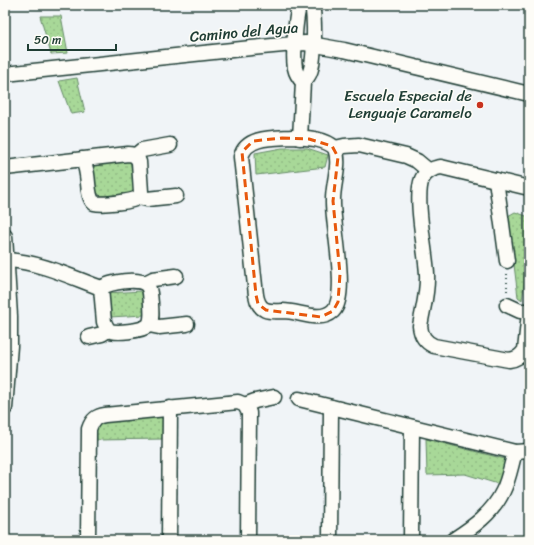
<svg xmlns="http://www.w3.org/2000/svg" width="534" height="545" font-family="Sriracha,sans-serif">
<style>
.grass{fill:url(#grass-dots);stroke:#648a66}
.lines{fill:none;stroke-linecap:round;stroke-linejoin:round}
.minor-casing{stroke:#1f3d34;stroke-width:17}
.path{stroke:#1f3d34;stroke-width:2;stroke-dasharray:1 3;stroke-linecap:butt}
.minor{stroke:#fdfcf7;stroke-width:14}
.marked{fill:none;stroke:#e8590c;stroke-width:3;stroke-dasharray:8 5;stroke-linejoin:round}
.poi-dot{fill:#c8321e;stroke:#fdfcf7;stroke-width:1.5}
.labels{text-anchor:middle;dominant-baseline:central;stroke-width:3;stroke-linejoin:round;paint-order:stroke}
.street-label{font-size:15px;fill:#1f3d34;stroke:#fdfcf7}
.poi-label{font-size:15px;fill:#1f3d34;stroke:#fdfcf7;text-anchor:end}
</style>
<defs>
<pattern id="grass-dots" width="8" height="8" patternUnits="userSpaceOnUse"><rect width="8" height="8" fill="#a8d898"/><path d="M2 2h.1M6 6h.1" fill="none" stroke="#90ba84" stroke-width="1.8" stroke-linecap="round"/></pattern>
</defs>
<rect width="100%" height="100%" fill="#f0f4f7"/>
<filter id="ink" filterUnits="userSpaceOnUse"><feTurbulence type="fractalNoise" baseFrequency=".025" numOctaves="2"/><feDisplacementMap in="SourceGraphic" scale="8" xChannelSelector="R" yChannelSelector="G"/><feConvolveMatrix kernelMatrix="1 2 1 2 8 2 1 2 1" color-interpolation-filters="sRGB"/></filter>
<g filter="url(#ink)">
<!-- grass -->
<g class="grass">
<polygon points="40,16 61,16 68,53 51,54"/>
<polygon points="77,78 85,112 71,114 59,81"/>
<polygon points="282,148 307,148 328,155 325,167 256,175 255,153"/>
<polygon points="130,159 135,188 135,191 131,193 105,196 101,196 97,193 90,164"/>
<polygon points="515,212 529,217 529,251 522,300 518,297 508,216"/>
<polygon points="143,291 147,313 144,315 110,317 107,293"/>
<polygon points="162,416 165,418 164,439 97,440 96,425 101,418"/>
<polygon points="426,439 505,459 505,469 498,484 465,474 427,475"/>
</g>
<g class="lines">
<defs>
<g id="minor">
<path d="M300 5C295 16 293 56 295 68 296 73 299 78 303 82"/>
<polyline points="5,74 251,48 305,43 344,50 529,94"/>
<path d="M292 137C307 138 324 138 335 148 341 164 333 183 333 200 332 224 349 295 333 311 320 323 299 311 283 311 268 312 259 312 256 295L241 157C246 136 274 138 292 137Z"/>
<path d="M300 138 303 82C306 79 309 76 310 72 315 59 315 18 312 5"/>
<polyline points="335,148 344,146 359,145 406,156 417,161 429,171"/>
<polyline points="135,156 142,150 170,145"/>
<path d="M5 168 128 154C134 154 137 156 139 162L141 192 139 197C133 202 102 205 94 203 85 195 91 173 82 159"/>
<polyline points="496,180 507,261"/>
<path d="M529 188 441 167C433 168 426 171 422 179 414 198 426 252 427 274 428 292 423 308 420 326 421 336 425 342 434 346L509 360C517 359 521 356 525 350L529 313"/>
<polyline points="139,197 147,199 176,196"/>
<polyline points="5,236 10,316 10,346 5,408"/>
<path d="M7 260C40 262 71 277 101 288 110 282 139 277 147 285 151 290 150 297 151 303 151 311 153 318 149 325 142 331 115 334 108 330L104 322 101 288"/>
<polyline points="145,283 153,279 176,276"/>
<polyline points="507,305 520,311 529,311"/>
<polyline points="149,325 159,327 187,324"/>
<polyline points="89,337 102,334 108,330"/>
<polyline points="299,399 515,452 529,451"/>
<polyline points="245,405 255,401 274,397"/>
<path d="M88 540 89 429C92 420 96 416 105 415L238 402 245 405 249 413 248 540"/>
<polyline points="169,540 170,408"/>
<polyline points="330,540 331,407"/>
<polyline points="411,540 412,427"/>
<path d="M453 540C473 527 493 513 503 491 509 479 511 465 515 452"/>
</g>
</defs>
<!-- minor casing -->
<use href="#minor" class="minor-casing"/>
<!-- path -->
<polyline class="path" points="507,274 507,294"/>
<!-- minor -->
<use href="#minor" class="minor"/>
</g>
</g>
<!-- marked area -->
<path class="marked" d="M282 138 309 139 332 146 338 157 333 201 340 274 338 302 333 311 321 317 266 310 258 304 256 295 242 152 253 141Z"/>
<!-- markers -->
<circle class="poi-dot" cx="480" cy="105" r="4"/>
<g class="labels">
<!-- street labels -->
<g class="street-label">
<text transform="translate(244 32) rotate(-5)">Camino del Agua</text>
</g>
<!-- poi labels -->
<g class="poi-label">
<text x="472" y="96">Escuela Especial de<tspan x="472" dy="17">Lenguaje Caramelo</tspan></text>
</g>
</g>
<!-- margin -->
<rect width="534" height="545" fill="none" stroke="#fdfcf7" stroke-width="20"/>
<rect x="10" y="10" width="514" height="525" fill="none" stroke="#1f3d34" stroke-width="1.5" filter="url(#ink)"/>
<!-- scale -->
<path d="M28 44v6h88v-6" fill="none" stroke="#1f3d34" stroke-width="2"/>
<text x="34" y="44" font-size="12" fill="#1f3d34" stroke="#fdfcf7" stroke-width="3" paint-order="stroke">50 m</text>
</svg>
